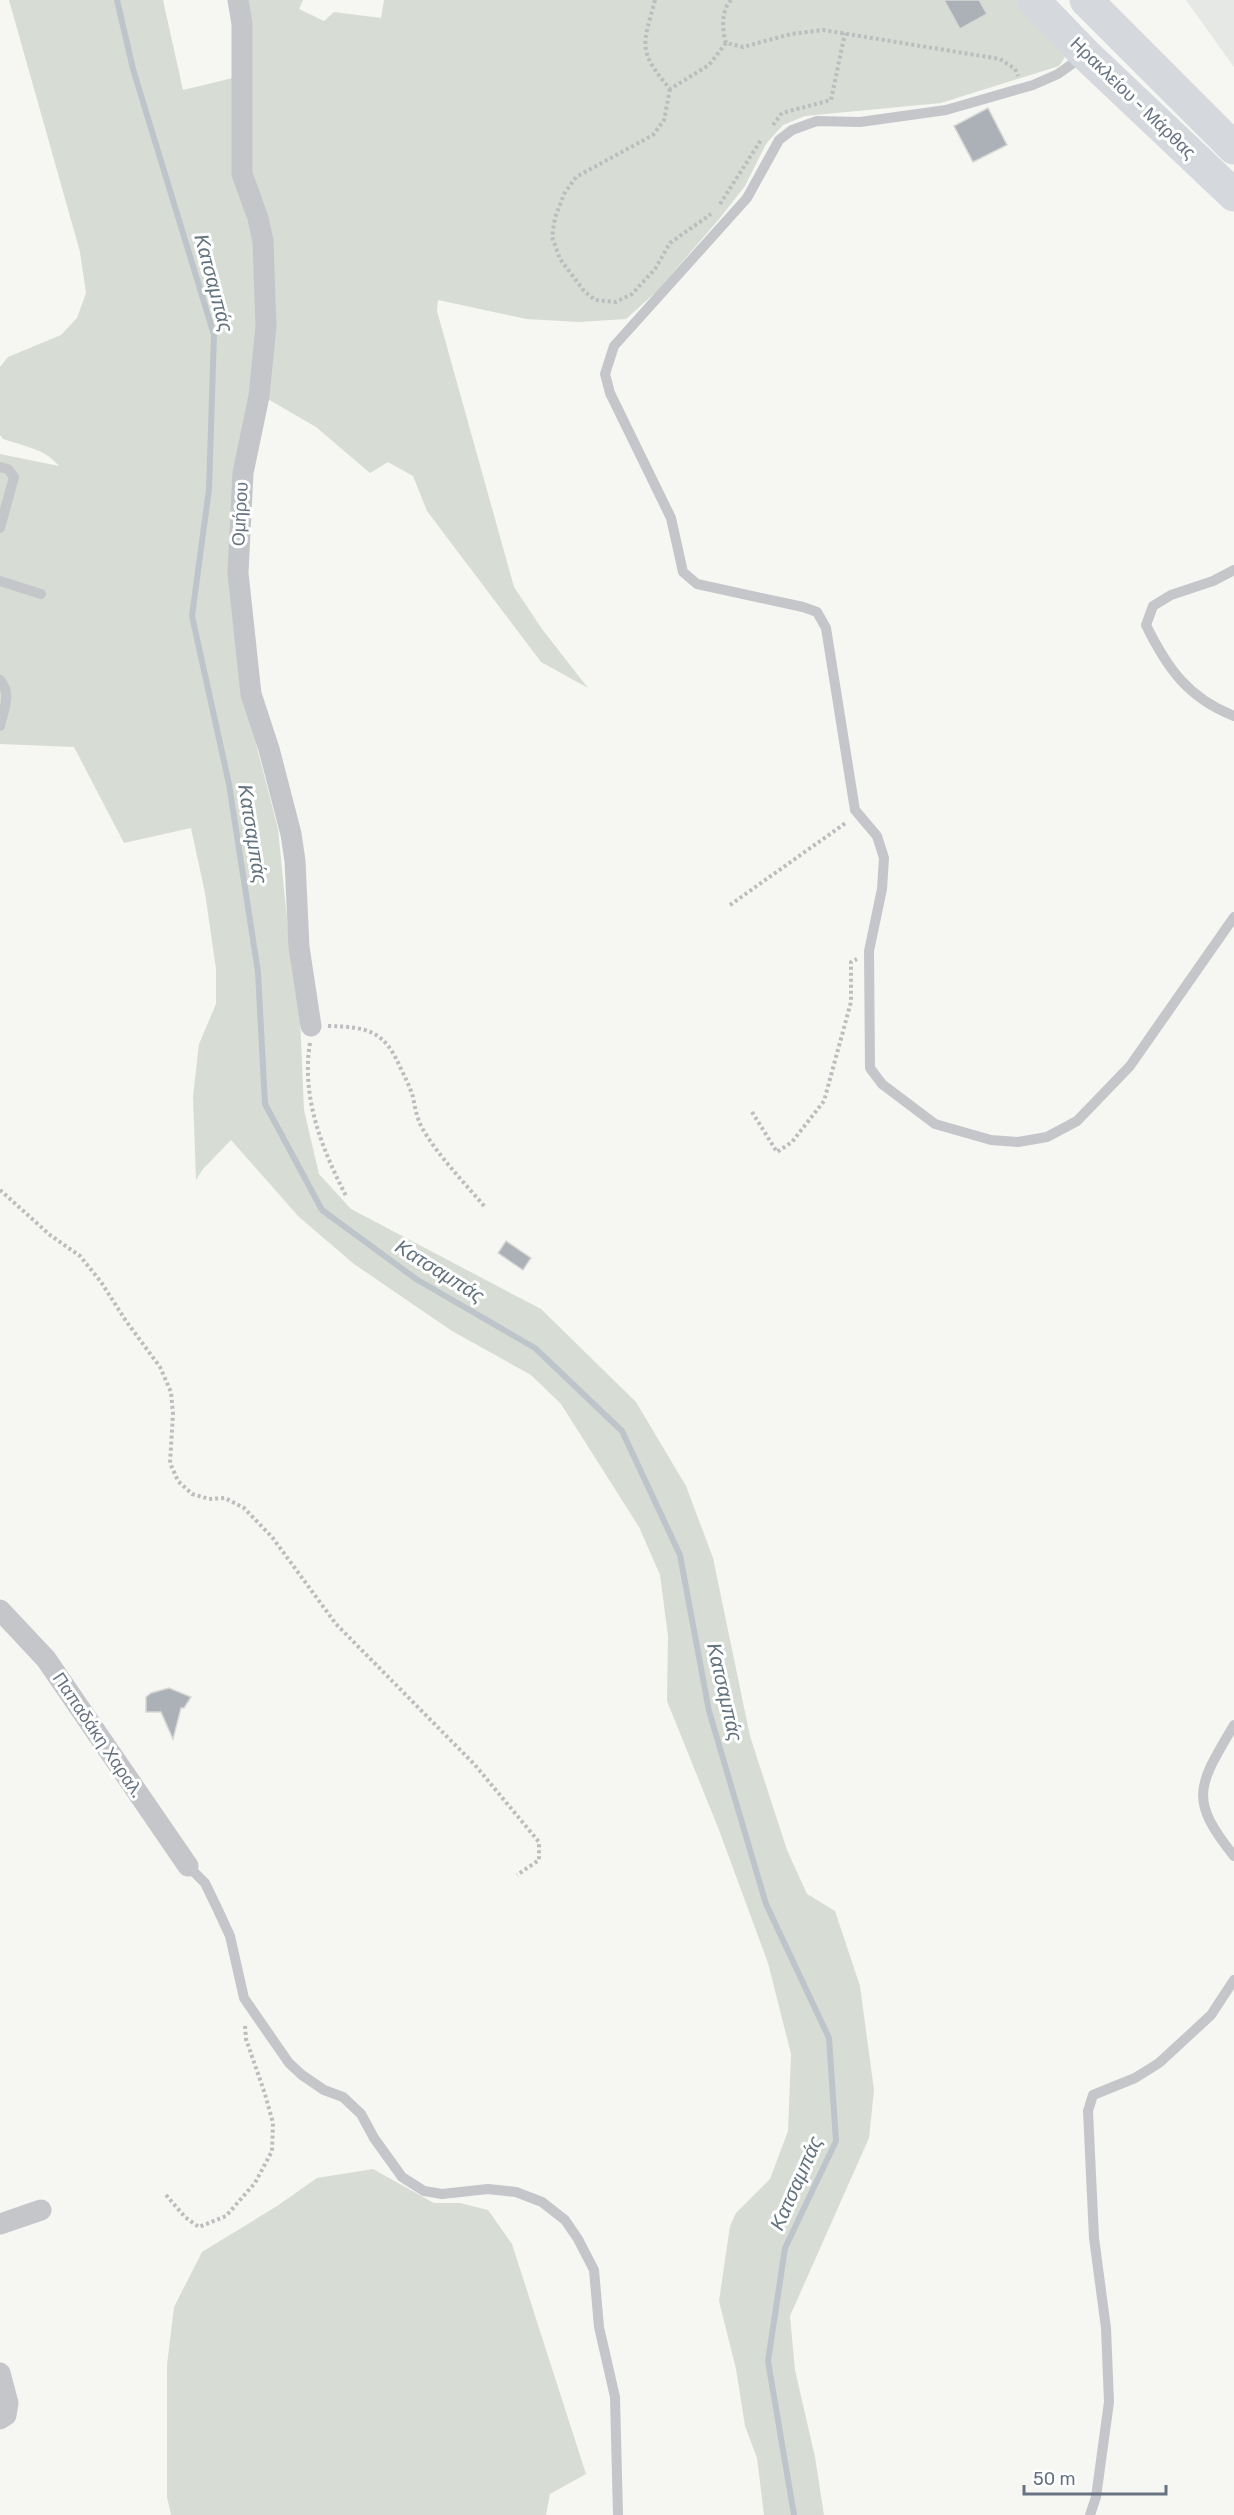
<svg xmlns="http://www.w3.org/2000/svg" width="1234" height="2515" font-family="Rubik,sans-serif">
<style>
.built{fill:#e6e8e6}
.green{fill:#d7ddd4}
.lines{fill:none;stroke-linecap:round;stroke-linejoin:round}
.stream{stroke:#bec5ca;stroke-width:6}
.building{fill:#abb1b7;stroke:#d7d7d5;stroke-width:1.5}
.path{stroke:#bbbdbf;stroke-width:4;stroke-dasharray:3 3;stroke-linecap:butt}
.lane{stroke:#c4c6ca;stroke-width:10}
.street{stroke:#c4c6ca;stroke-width:21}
.primary{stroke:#d5d8dc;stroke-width:33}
.labels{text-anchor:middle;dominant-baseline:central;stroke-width:6;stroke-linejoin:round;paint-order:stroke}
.street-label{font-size:18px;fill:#677382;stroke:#fff}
.water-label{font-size:20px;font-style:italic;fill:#63737e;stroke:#fff}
</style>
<rect width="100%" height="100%" fill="#f6f6f3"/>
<!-- built -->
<polygon class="built" points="1186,0 1234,0 1234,67"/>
<!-- green -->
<g class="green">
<path d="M9 0H163L183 90 237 77 250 218 256 257 257 356 242 436 251 724 278 829 292 969 300 1017 304 1110 319 1174 351 1209 541 1309 636 1402 686 1486 713 1558 750 1736 787 1850 807 1894 835 1911 860 1986 874 2090 869 2138 790 2316 795 2370 815 2457 824 2515H764L757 2458 745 2426 736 2369 719 2301 730 2226 736 2213 770 2179 788 2131 791 2054 768 1963 719 1830 667 1701 668 1636 660 1575 639 1527 561 1404 531 1375 452 1331 354 1264 299 1217 231 1140 203 1169 196 1180 193 1096 199 1044 216 1004V969L205 893 191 828 124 843 74 747 0 744V454L59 466C45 449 24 446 3 439L0 435V367L8 357 61 335 77 318 86 293 80 252Z"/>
<polygon points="245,0 303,0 299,9 324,21 334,12 381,18 384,0 1018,0 1065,57 1059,66 941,103 805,116 783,125 766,144 745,186 720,218 657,291 626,319 579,322 526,319 438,300 437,311 514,587 542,629 588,688 541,662 427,511 413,476 388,462 370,473 316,427 266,398 250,141"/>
<polygon points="373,2169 434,2203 460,2203 488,2210 512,2244 586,2474 550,2494 546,2515 171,2515 167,2497 167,2365 174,2307 202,2252 277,2206 317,2178"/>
</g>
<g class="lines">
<!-- stream -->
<polyline class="stream" points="117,0 133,69 214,335 209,489 192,616 229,784 258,972 265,1104 322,1210 416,1279 535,1348 622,1431 680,1555 709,1711 766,1904 829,2038 836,2141 785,2248 768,2361 794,2515"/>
</g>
<!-- building -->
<g class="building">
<polygon points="944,0 979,0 987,14 960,29"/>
<polygon points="988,108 1007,145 973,162 954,126"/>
<polygon points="506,1241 531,1258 523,1270 498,1253"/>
<polygon points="169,1688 191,1697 184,1708 181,1708 173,1739 161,1712 146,1712 146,1697 151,1693"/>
</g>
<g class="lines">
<!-- path -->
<g class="path">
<path d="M655 0C643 46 637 50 670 89L709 65 726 43"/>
<path d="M731 0C721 10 722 30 726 43L743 47 791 34 823 30 1000 59 1015 69 1018 76"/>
<polyline points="670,89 664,120 653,135 576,177 564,194 555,218 552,237 560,259 584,291 595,300 616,302 632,294 655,269 670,243 711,214"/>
<polyline points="773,125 782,113 831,100 845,33"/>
<polyline points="720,204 761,140"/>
<polyline points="730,905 847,822"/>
<path d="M328 1026C367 1027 384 1030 400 1067 405 1077 410 1087 413 1097 415 1108 417 1118 422 1128 439 1157 463 1181 485 1207"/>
<path d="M310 1043C301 1097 322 1149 346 1196"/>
<polyline points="752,1112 777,1152 792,1142 824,1101 851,1002 851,962 857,959"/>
<polyline points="0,1190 50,1235 80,1256 101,1282 126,1321 160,1367 171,1392 173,1414 170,1463 178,1481 192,1494 209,1499 225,1498 244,1508 272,1537 336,1624 475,1765 539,1842 539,1860 517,1875"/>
<polyline points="166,2195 185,2217 199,2227 226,2216 255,2183 272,2151 273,2123 265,2094 246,2039 245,2026"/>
</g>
<!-- lane -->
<g class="lane">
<polyline points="1083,56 1058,74 1033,85 946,110 860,122 817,121 792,130 779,140 747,198 614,346 605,374 610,393 671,518 683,572 697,584 803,607 817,612 826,628 855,810 877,836 884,858 882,889 869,951 870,1068 882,1084 935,1124 991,1140 1018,1142 1047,1137 1077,1121 1130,1066 1234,917"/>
<polyline points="0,467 8,469 14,477 0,528"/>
<path d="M1234 570 1213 581 1171 595 1153 606 1146 625C1167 668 1188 698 1234 716"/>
<polyline points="0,581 41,594"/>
<path d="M0 680C12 694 4 708 0 726"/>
<path d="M1234 1725C1199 1785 1187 1798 1234 1856"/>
<polyline points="188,1866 205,1883 218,1910 230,1936 244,1998 273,2040 289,2063 302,2075 324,2090 343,2097 361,2114 374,2138 402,2177 424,2191 442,2194 488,2189 516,2192 542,2202 565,2220 578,2239 594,2270 599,2327 615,2397 618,2515"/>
<polyline points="1090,2515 1096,2497 1109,2402 1106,2328 1094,2238 1088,2111 1093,2095 1135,2078 1159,2063 1211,2015 1234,1980"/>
</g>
<!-- street -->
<g class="street">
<polyline points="238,0 242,24 242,174 258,218 263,241 266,326 259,396 243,473 238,573 251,694 269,749 291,834 295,861 299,947 311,1026"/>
<polyline points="0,1610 46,1659 188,1866"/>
<polyline points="0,2224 41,2210"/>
<polyline points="0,2373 8,2403 6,2415 0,2419"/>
</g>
<!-- primary -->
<g class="primary">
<polyline points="1033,0 1085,54 1234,195"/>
<polyline points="1086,0 1234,148"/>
</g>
</g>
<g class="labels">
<!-- street labels -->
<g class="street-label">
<text transform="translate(1133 98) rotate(44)">Ηρακλείου - Μάρθας</text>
<text transform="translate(240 514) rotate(-87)">Ομήρου</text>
<text transform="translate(98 1735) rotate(56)">Παπαδάκη Χαραλ.</text>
</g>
<!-- water labels -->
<g class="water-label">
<text transform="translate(214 283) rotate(75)">Κατσαμπάς</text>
<text transform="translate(253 834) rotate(81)">Κατσαμπάς</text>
<text transform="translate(440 1271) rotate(32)">Κατσαμπάς</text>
<text transform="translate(725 1692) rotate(77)">Κατσαμπάς</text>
<text transform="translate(796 2183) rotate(-66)">Κατσαμπάς</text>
</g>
</g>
<!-- scale -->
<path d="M1024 2485v9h142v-9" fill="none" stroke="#677382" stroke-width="3"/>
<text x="1033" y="2485" font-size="18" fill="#677382" stroke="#ffffff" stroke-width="4.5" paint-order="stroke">50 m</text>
</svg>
